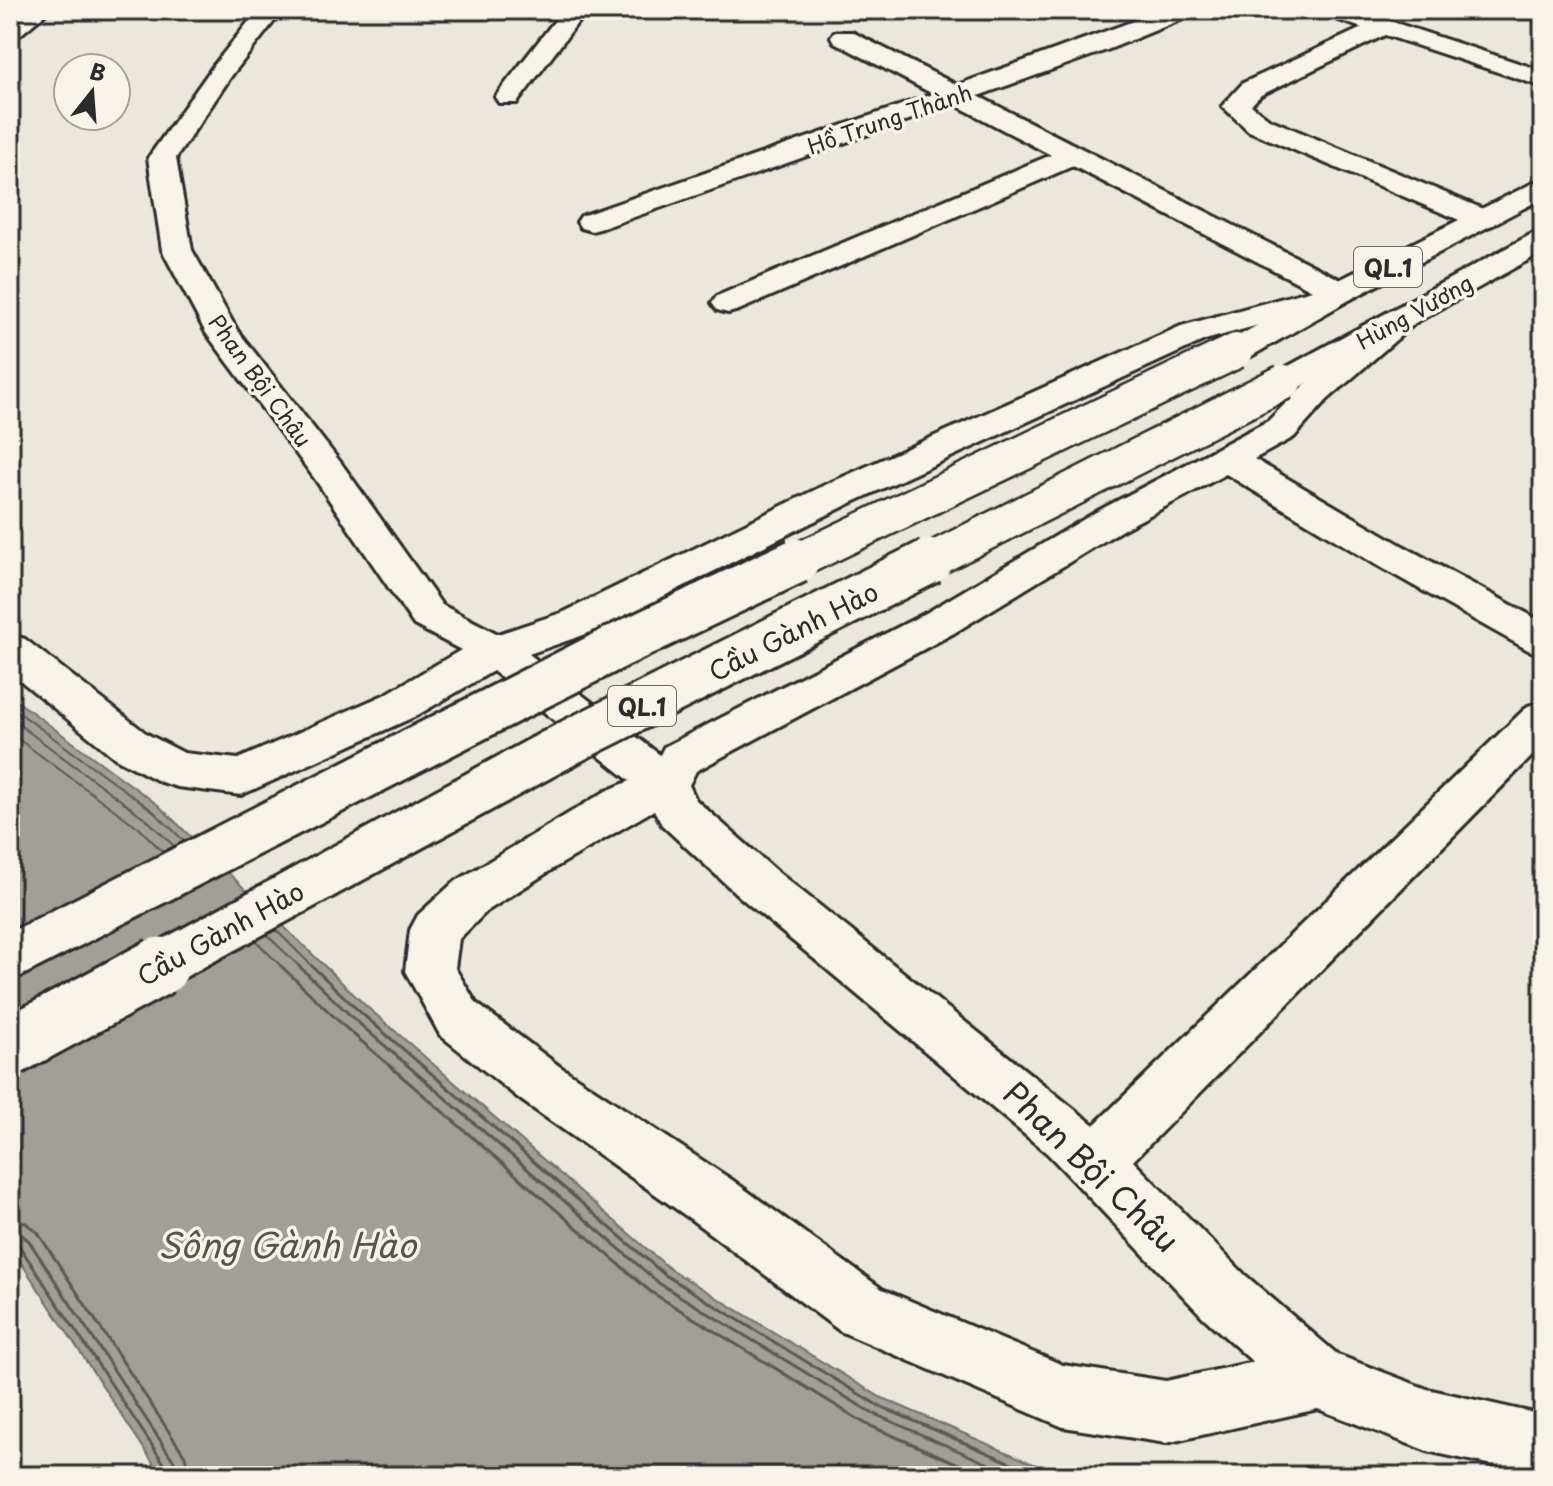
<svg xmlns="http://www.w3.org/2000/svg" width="1553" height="1486" font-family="'Playpen Sans',sans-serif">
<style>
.water{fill:#a29f98;stroke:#72716c;stroke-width:2}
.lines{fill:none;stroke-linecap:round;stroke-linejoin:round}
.shore-far1{stroke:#5b5957;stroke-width:2}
.shore{stroke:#5b5957;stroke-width:3}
.minor-casing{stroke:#2b2b2b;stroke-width:6}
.highway-casing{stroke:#2b2b2b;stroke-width:6}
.minor{fill:#f7f3e8;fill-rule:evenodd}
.highway{fill:#f7f3e8;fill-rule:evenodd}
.highway-bridge-far2-casing{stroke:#2b2b2b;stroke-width:39;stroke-linecap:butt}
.highway-bridge-far1-casing{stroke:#2b2b2b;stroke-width:50;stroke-linecap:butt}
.highway-bridge-casing{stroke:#2b2b2b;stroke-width:63;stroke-linecap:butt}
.highway-bridge-far2{stroke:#f7f3e8;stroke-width:34}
.highway-bridge-far1{stroke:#f7f3e8;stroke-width:44}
.highway-bridge{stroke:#f7f3e8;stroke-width:57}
.labels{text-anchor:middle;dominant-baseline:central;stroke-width:7;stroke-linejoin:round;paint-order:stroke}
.far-street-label{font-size:22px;fill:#2b2b2b;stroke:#f7f3e8}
.shield{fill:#f7f3e8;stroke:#686764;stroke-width:2}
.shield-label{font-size:24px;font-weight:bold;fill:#2b2b2b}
.street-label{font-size:26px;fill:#2b2b2b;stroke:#f7f3e8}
.near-street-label{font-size:32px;fill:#2b2b2b;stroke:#f7f3e8}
.near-water-label{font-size:34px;font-style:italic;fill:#555451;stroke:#f7f3e8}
</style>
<rect width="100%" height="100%" fill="#ebe7dd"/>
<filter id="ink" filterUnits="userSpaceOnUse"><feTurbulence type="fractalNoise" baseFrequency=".0125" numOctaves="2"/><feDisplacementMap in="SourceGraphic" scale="16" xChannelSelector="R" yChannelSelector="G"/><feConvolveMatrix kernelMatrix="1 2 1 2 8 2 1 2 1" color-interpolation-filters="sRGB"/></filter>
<g filter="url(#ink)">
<!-- water -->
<polygon class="water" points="10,696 158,805 366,1006 670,1269 880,1397 1061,1476 162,1476 10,1246"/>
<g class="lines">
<!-- shore-far1 -->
<g class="shore-far1">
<polyline points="10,706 153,811 184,841"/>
<polyline points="10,718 146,819 174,846"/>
<polyline points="10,733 139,828 163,852"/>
<polyline points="276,930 314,968"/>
<polyline points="267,935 301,968"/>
<polyline points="256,941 283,968"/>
</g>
<!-- shore -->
<g class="shore">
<polyline points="281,966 346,1028 651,1292 866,1424 986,1476"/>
<polyline points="299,966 354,1019 660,1284 872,1413 1016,1476"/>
<polyline points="312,966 360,1012 665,1275 877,1405 1041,1476"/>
<polyline points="10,1220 26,1223 38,1233 185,1456 190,1476"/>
<polyline points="10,1232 21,1234 29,1241 175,1463 178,1476"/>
<polyline points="10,1242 20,1247 167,1468 168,1476"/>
</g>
<defs>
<g id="minor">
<polygon points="23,10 50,10 19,36 10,38 10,19"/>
<path d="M258 10H283L232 75 176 158 192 250 237 330 341 463 442 605 498 634 564 612 825 485 1181 326 1312 290 1073 166 739 310 728 313 717 310 712 303 717 296 1051 155 954 104 603 228 592 231 581 228 577 222 581 216 933 94 834 42 831 37 834 32H852L957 85 1164 10H1197L1193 15 1107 50 978 96 1351 285 1356 292 1351 299 1205 340 851 503 592 632 529 654 660 755 664 747 926 613 1096 512 1268 421 1303 386 1391 311 1402 308 1413 311 1418 318 1413 325 1327 400 1294 437 1254 459 1403 546 1543 622V655L1528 650 1375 564 1226 474 1122 530 954 633 696 771 689 785 696 800 774 869 1094 1125 1528 706 1543 702V745L1133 1161 1245 1275 1338 1355 1427 1389 1543 1415V1476L1427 1451 1318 1409 1166 1443 1063 1427 840 1331 692 1220 521 1100 440 1035 405 971 410 930 418 915 453 883 606 791 630 781 493 671 416 716 241 795 177 787 161 782 115 758 10 672V635L25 639 147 734 184 753 238 759 386 694 461 650 414 625 315 479 206 333 162 250 148 158 214 65ZM654 810 662 825 740 897 1048 1154 1203 1317 1253 1362 1166 1381 1063 1365 882 1289 732 1180 559 1066 476 1003 455 968 459 939 487 911 556 867Z"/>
<polygon points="563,10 587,10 517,103 499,103 495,97"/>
<polygon points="1320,10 1356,10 1543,71 1543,87 1385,35 1261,95 1251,105 1269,119 1493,213 1497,219 1493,225 1482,228 1471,225 1249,131 1222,106 1243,83 1362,28 1324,15"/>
</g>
<g id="highway">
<polygon points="1543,178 1543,198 1351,299 1248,358 1236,361 1224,358 1219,351 1224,344 1329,285"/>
<polygon points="1543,231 1543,252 1296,389 1284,392 1272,389 1267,382 1272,375 1532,234"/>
</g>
</defs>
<!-- minor casing -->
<use href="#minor" class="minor-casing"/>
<!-- highway casing -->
<use href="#highway" class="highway-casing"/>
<!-- minor -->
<use href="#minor" class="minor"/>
<!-- highway -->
<use href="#highway" class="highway"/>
<defs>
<g id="highway-bridge-far2">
<polyline points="793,563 1236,351"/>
<polyline points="926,563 1284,382"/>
</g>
<g id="highway-bridge-far1">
<polyline points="10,957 618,646 797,561"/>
<polyline points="156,968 572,741 930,561"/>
</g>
<polyline id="highway-bridge" points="10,1047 160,966"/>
</defs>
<!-- highway-bridge-far2 casing -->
<use href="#highway-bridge-far2" class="highway-bridge-far2-casing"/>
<!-- highway-bridge-far1 casing -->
<use href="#highway-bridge-far1" class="highway-bridge-far1-casing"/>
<!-- highway-bridge casing -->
<use href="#highway-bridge" class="highway-bridge-casing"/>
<!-- highway-bridge-far2 -->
<use href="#highway-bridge-far2" class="highway-bridge-far2"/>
<!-- highway-bridge-far1 -->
<use href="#highway-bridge-far1" class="highway-bridge-far1"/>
<!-- highway-bridge -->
<use href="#highway-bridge" class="highway-bridge"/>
</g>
</g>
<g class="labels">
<!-- far-street labels -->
<g class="far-street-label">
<text transform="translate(889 118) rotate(-19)">Hồ Trung Thành</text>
<text transform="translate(1414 311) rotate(-29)">Hùng Vương</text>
<text transform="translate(261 380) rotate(54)">Phan Bội Châu</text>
</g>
<!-- shield labels -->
<g class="shield">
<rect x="1354" y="247" width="68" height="40" rx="6"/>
<rect x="608" y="686" width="68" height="40" rx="6"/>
</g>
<g class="shield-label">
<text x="1388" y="267">QL.1</text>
<text x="642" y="706">QL.1</text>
</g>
<!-- street labels -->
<g class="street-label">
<text transform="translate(793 631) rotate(-27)">Cầu Gành Hào</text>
<text transform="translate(220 933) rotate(-29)">Cầu Gành Hào</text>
</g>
<!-- near-street labels -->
<g class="near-street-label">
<text transform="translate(1092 1166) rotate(44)">Phan Bội Châu</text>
</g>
<!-- near-water labels -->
<g class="near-water-label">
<text x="287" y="1244">Sông Gành Hào</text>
</g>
</g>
<!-- margin -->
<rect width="1553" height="1486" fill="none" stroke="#f7f3e8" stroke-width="40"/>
<rect x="20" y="20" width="1513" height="1446" fill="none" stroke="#2b2b2b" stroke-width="3" filter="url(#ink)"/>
<!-- north arrow -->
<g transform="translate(92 92) rotate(17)"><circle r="38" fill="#f7f3e8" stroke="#a5a39c" stroke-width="2"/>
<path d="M0-6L14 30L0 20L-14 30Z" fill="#2b2b2b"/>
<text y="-12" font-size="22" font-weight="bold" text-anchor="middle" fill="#2b2b2b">B</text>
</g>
</svg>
